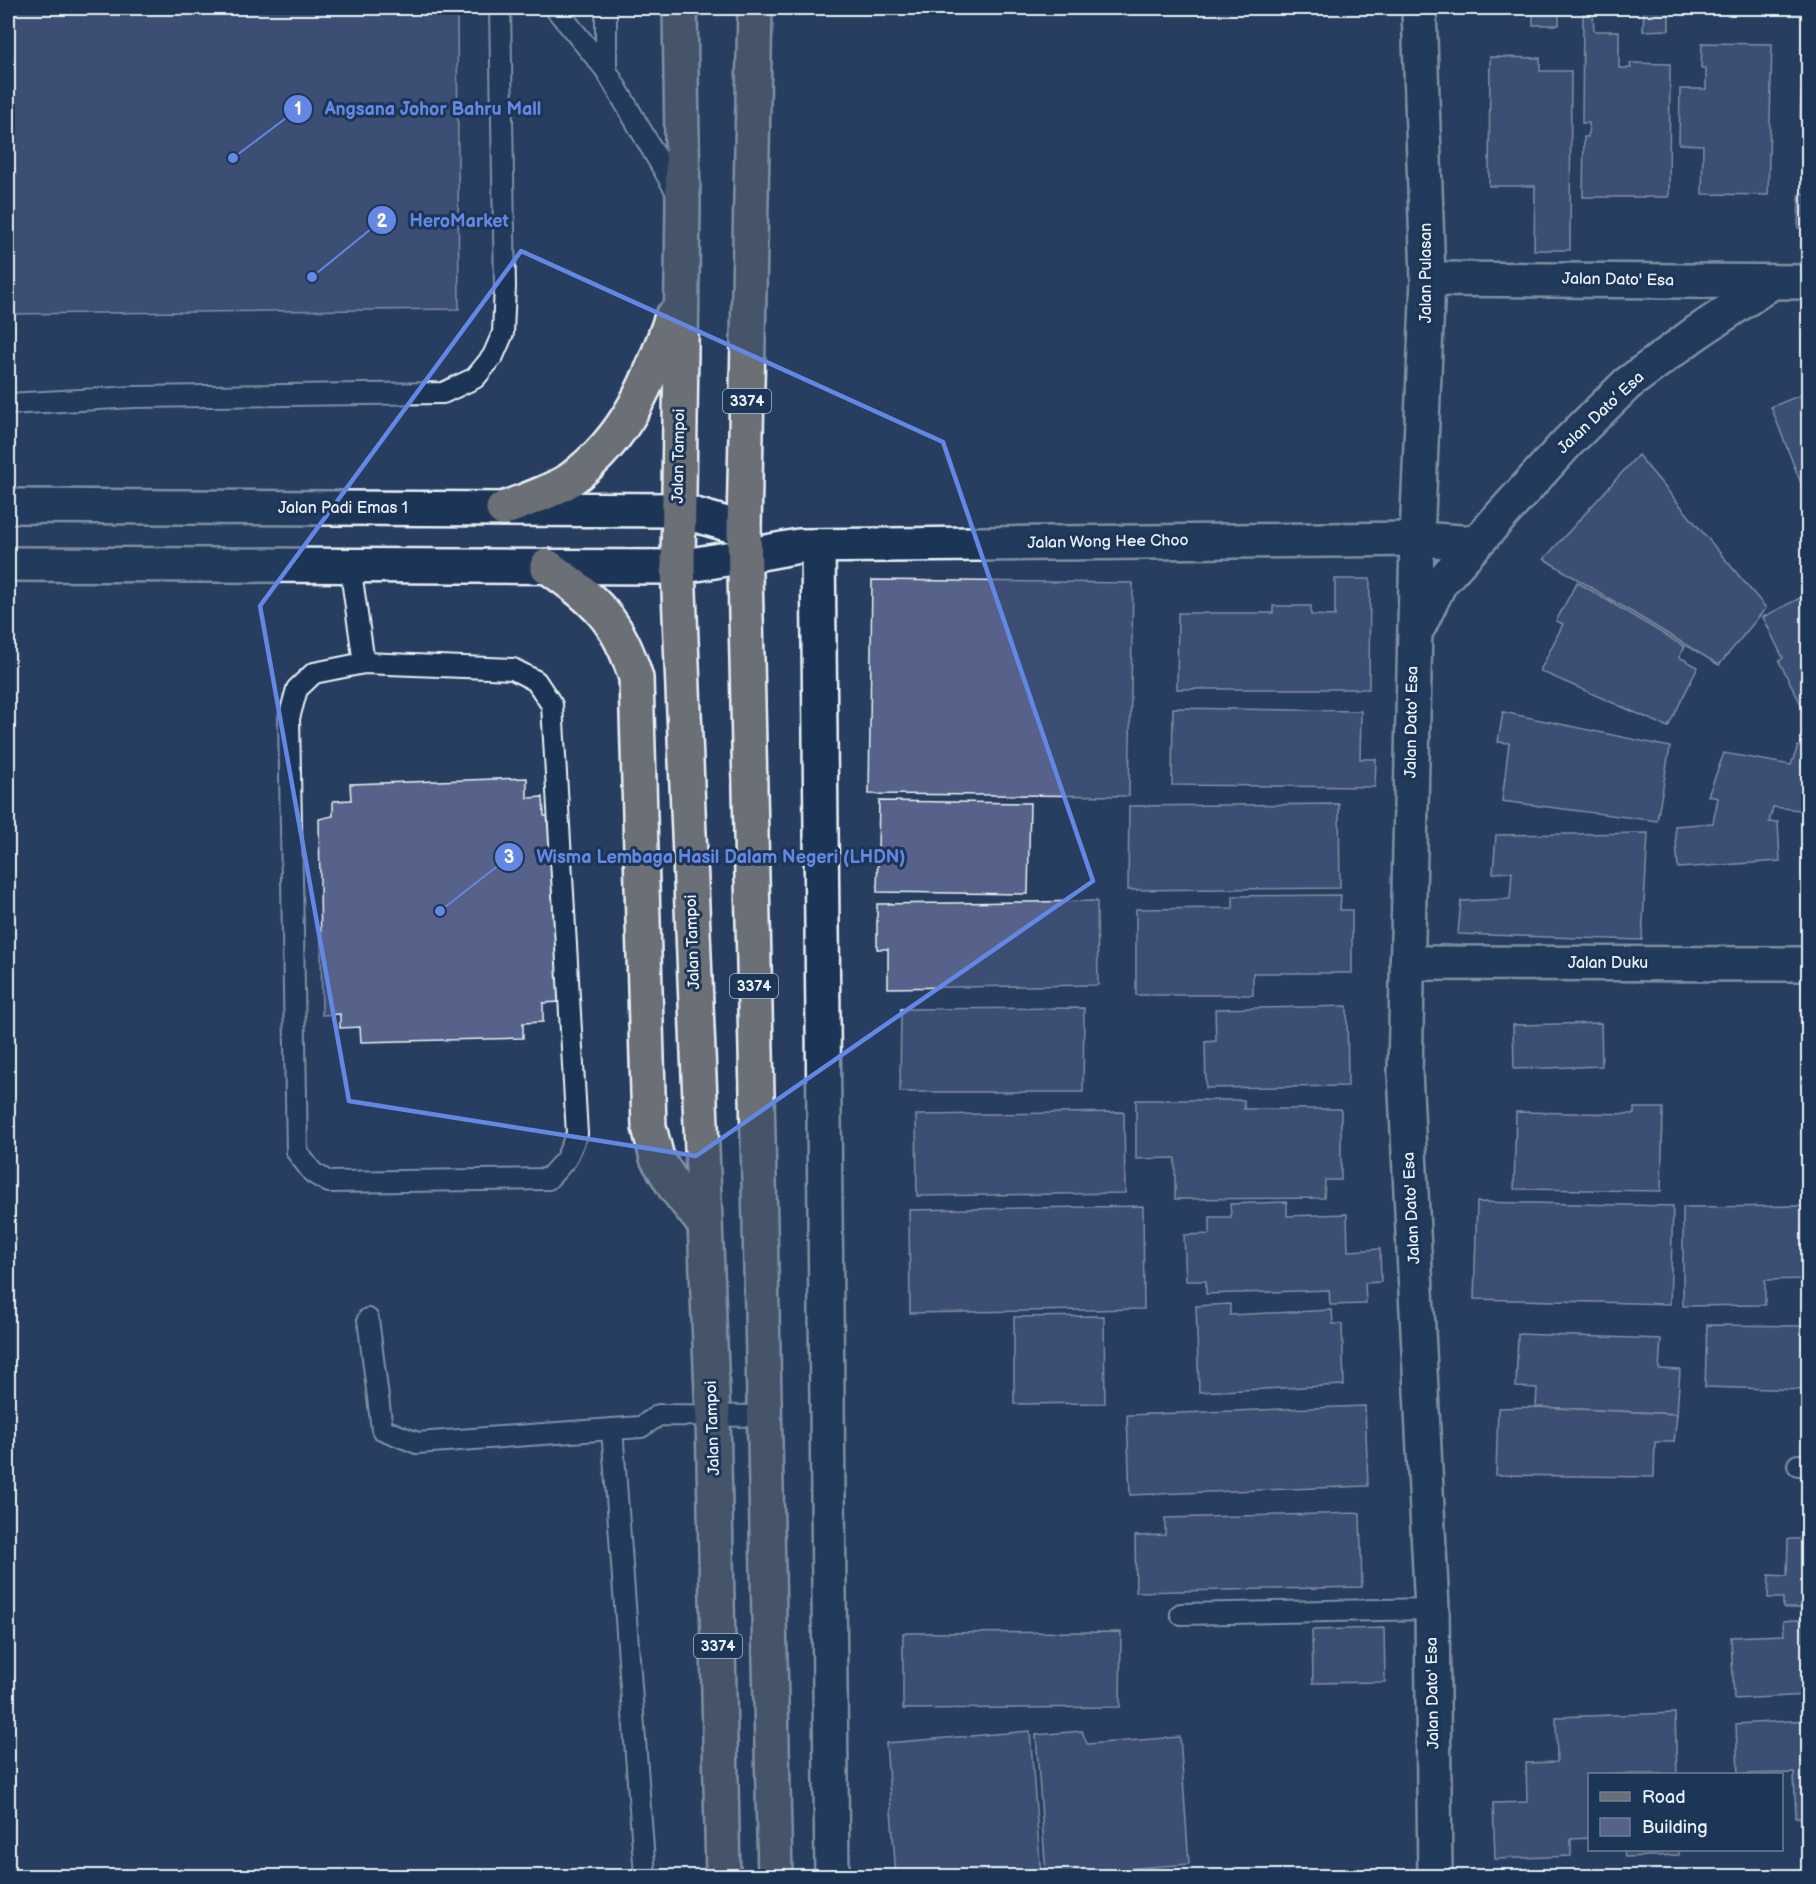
<svg xmlns="http://www.w3.org/2000/svg" width="1816" height="1884" font-family="'Balsamiq Sans',sans-serif">
<style>
.building{fill:#56628a;stroke:#e8f1f8;stroke-width:1.5}
.lines{fill:none;stroke-linecap:round;stroke-linejoin:round}
.service-casing{stroke:#e8f1f8;stroke-width:24}
.minor-casing{stroke:#e8f1f8;stroke-width:38}
.tertiary-casing{stroke:#e8f1f8;stroke-width:38}
.primary-casing{stroke:#e8f1f8;stroke-width:38}
.service{stroke:#1d3557;stroke-width:20}
.minor{stroke:#1d3557;stroke-width:33}
.tertiary{stroke:#1d3557;stroke-width:33}
.primary{stroke:#6b6f75;stroke-width:33}
.marked{fill:none;stroke:#6487e3;stroke-width:4.5;stroke-linejoin:round}
.labels{text-anchor:middle;dominant-baseline:central;stroke-width:6;stroke-linejoin:round;paint-order:stroke}
.shield{fill:#1d3557;stroke:#abb9c8;stroke-width:1.5}
.shield-label{font-size:15px;font-weight:bold;fill:#e8f1f8}
.street-label{font-size:16px;fill:#e8f1f8;stroke:#1d3557}
.leader{fill:none;stroke:#6487e3;stroke-width:2}
.callout-dot{fill:#6487e3;stroke:#1d3557;stroke-width:2}
.mark-label{font-size:18px;text-anchor:middle;font-weight:bold;fill:#fff}
.callout-label{font-size:18px;text-anchor:middle;font-weight:bold;fill:#6487e3;stroke:#1d3557;stroke-width:6;stroke-linejoin:round;paint-order:stroke}
</style>
<rect width="100%" height="100%" fill="#283e61"/>
<filter id="ink" filterUnits="userSpaceOnUse"><feTurbulence type="fractalNoise" baseFrequency=".0167" numOctaves="2"/><feDisplacementMap in="SourceGraphic" scale="12" xChannelSelector="R" yChannelSelector="G"/><feConvolveMatrix kernelMatrix="1 2 1 2 8 2 1 2 1" color-interpolation-filters="sRGB"/></filter>
<g filter="url(#ink)">
<!-- building -->
<g class="building">
<polygon points="8,8 457,8 459,309 8,314"/>
<rect x="1533" y="8" width="26" height="17"/>
<polygon points="1644,8 1669,8 1669,30 1643,31"/>
<polygon points="1784,8 1808,8 1808,13 1784,12"/>
<polygon points="1583,14 1593,14 1594,31 1619,31 1619,68 1631,68 1630,63 1670,64 1669,197 1583,197 1584,137 1588,137 1589,123 1582,123"/>
<polygon points="1702,43 1772,44 1768,195 1702,194 1703,145 1679,144 1680,89 1706,89 1706,68 1701,68"/>
<polygon points="1490,57 1540,58 1540,71 1571,71 1570,250 1534,250 1535,186 1489,186"/>
<polygon points="1801,93 1808,93 1808,229 1798,228 1799,194 1805,194 1808,119 1800,118"/>
<polygon points="1808,392 1808,501 1771,407"/>
<polygon points="1638,455 1766,608 1719,665 1544,559"/>
<polygon points="1335,579 1370,579 1369,689 1177,689 1178,613 1273,613 1273,606 1311,606 1311,615 1335,616"/>
<polygon points="872,580 1133,583 1129,796 869,794"/>
<polygon points="1577,582 1685,647 1679,657 1698,667 1668,727 1540,671 1563,624 1556,621"/>
<polygon points="1808,594 1808,718 1779,661 1783,658 1763,617"/>
<polygon points="1173,708 1361,711 1360,759 1376,759 1375,787 1172,785"/>
<polygon points="1503,712 1670,747 1657,821 1502,801 1509,743 1498,742"/>
<polygon points="1798,746 1808,748 1808,811 1773,807 1769,822 1778,822 1780,861 1678,868 1675,826 1713,823 1718,798 1708,796 1724,753 1791,765"/>
<polygon points="527,778 527,798 543,797 544,816 557,816 560,1002 543,1003 543,1022 523,1023 523,1038 361,1042 360,1027 340,1028 340,1014 322,1015 319,819 333,816 333,801 351,800 350,784"/>
<polygon points="879,801 1030,803 1028,894 877,892"/>
<polygon points="1339,804 1340,888 1128,890 1129,806"/>
<polygon points="1648,833 1642,940 1458,934 1461,901 1510,899 1512,872 1493,873 1496,835"/>
<polygon points="1341,895 1340,910 1352,910 1352,973 1253,973 1253,995 1136,995 1136,909 1233,908 1233,896"/>
<polygon points="1097,901 1098,985 888,988 888,949 877,949 877,904"/>
<polygon points="1347,1006 1348,1086 1206,1088 1205,1042 1216,1041 1215,1009"/>
<polygon points="1084,1008 1083,1092 900,1092 901,1009"/>
<polygon points="1601,1023 1602,1066 1514,1069 1513,1025"/>
<polygon points="1136,1100 1244,1100 1244,1109 1341,1109 1341,1180 1325,1180 1324,1198 1175,1199 1175,1158 1136,1159"/>
<polygon points="1634,1108 1663,1108 1661,1191 1514,1189 1516,1112 1634,1114"/>
<polygon points="1124,1112 1125,1193 917,1196 916,1115"/>
<polygon points="1287,1202 1287,1216 1347,1214 1348,1251 1380,1249 1381,1282 1365,1283 1366,1304 1330,1305 1329,1290 1206,1294 1206,1281 1186,1281 1184,1235 1210,1234 1210,1217 1231,1217 1230,1204"/>
<polygon points="1477,1202 1673,1206 1670,1304 1474,1299"/>
<polygon points="1143,1206 1144,1309 910,1313 909,1210"/>
<polygon points="1808,1206 1808,1279 1765,1280 1765,1305 1683,1306 1683,1207"/>
<polygon points="1230,1304 1230,1315 1332,1310 1333,1324 1342,1324 1344,1385 1199,1392 1196,1306"/>
<polygon points="1104,1316 1105,1403 1014,1404 1014,1317"/>
<polygon points="1707,1325 1808,1326 1808,1390 1705,1387"/>
<polygon points="1518,1334 1661,1339 1659,1369 1680,1370 1677,1414 1536,1407 1537,1388 1516,1387"/>
<polygon points="1365,1406 1368,1486 1130,1495 1127,1415"/>
<polygon points="1536,1407 1677,1414 1674,1442 1655,1442 1654,1477 1496,1475 1498,1408"/>
<polygon points="1360,1513 1362,1587 1136,1592 1135,1536 1165,1535 1165,1518"/>
<polygon points="1808,1527 1808,1608 1783,1608 1783,1598 1768,1598 1769,1575 1787,1576 1788,1539 1808,1539"/>
<polygon points="1808,1619 1808,1695 1734,1699 1731,1637 1784,1635 1783,1621"/>
<polygon points="1384,1628 1385,1682 1313,1683 1312,1630"/>
<polygon points="1121,1632 1120,1707 903,1709 903,1633"/>
<polygon points="1675,1713 1677,1774 1590,1774 1590,1838 1571,1839 1571,1856 1495,1859 1493,1803 1527,1802 1526,1763 1557,1762 1556,1717"/>
<polygon points="1808,1720 1808,1817 1796,1818 1794,1773 1738,1774 1736,1724"/>
<polygon points="1030,1731 1041,1876 896,1876 886,1743"/>
<polygon points="1082,1731 1087,1744 1180,1737 1189,1864 1046,1875 1036,1735"/>
<polygon points="1624,1850 1679,1850 1679,1855 1625,1857"/>
</g>
<g class="lines">
<defs>
<g id="service">
<polyline points="555,8 606,70 679,196"/>
<polyline points="606,8 606,70"/>
<polyline points="8,404 134,397 443,393 475,378 493,356 503,333 505,286 500,8"/>
<polyline points="350,565 364,663"/>
<polygon points="364,663 513,669 536,681 552,705 577,1134 566,1159 548,1179 329,1182 313,1173 297,1152 289,718 297,689 314,673"/>
<polyline points="368,1319 382,1429 417,1443 641,1427 659,1415 764,1416"/>
<polyline points="612,1429 645,1876"/>
<polyline points="1798,1465 1808,1465"/>
<polyline points="1181,1614 1432,1609"/>
</g>
<g id="minor">
<polyline points="1419,8 1428,279 1417,539 1405,1072 1432,1609 1435,1876"/>
<polyline points="1428,279 1808,282"/>
<polyline points="818,546 832,1876"/>
<polyline points="745,556 799,546 1417,539 1476,543"/>
<polyline points="1419,626 1440,583 1567,443 1627,384 1696,333 1772,282"/>
<polyline points="1407,963 1808,964"/>
</g>
<g id="tertiary">
<polyline points="8,506 678,510 744,529"/>
<polyline points="8,564 678,567 745,556"/>
</g>
<g id="primary">
<polyline points="680,8 683,204 678,567 713,1416 723,1876"/>
<polyline points="755,8 744,529 775,1876"/>
<path d="M503 509C525 500 552 492 571 479 629 436 649 381 672 317"/>
<path d="M547 566C596 601 618 619 636 678L649 1127 657 1158 676 1189 704 1224"/>
</g>
</defs>
<!-- service casing -->
<use href="#service" class="service-casing"/>
<!-- minor casing -->
<use href="#minor" class="minor-casing"/>
<!-- tertiary casing -->
<use href="#tertiary" class="tertiary-casing"/>
<!-- primary casing -->
<use href="#primary" class="primary-casing"/>
<!-- service -->
<use href="#service" class="service"/>
<!-- minor -->
<use href="#minor" class="minor"/>
<!-- tertiary -->
<use href="#tertiary" class="tertiary"/>
<!-- primary -->
<use href="#primary" class="primary"/>
</g>
</g>
<!-- marked area -->
<path d="M0 0H1816V1884H0ZM521 251 943 442 1093 881 696 1156 349 1101 260 606Z" fill="#283e61" fill-opacity=".55" fill-rule="evenodd"/>
<path class="marked" d="M521 251 943 442 1093 881 696 1156 349 1101 260 606Z"/>
<g class="labels">
<!-- shield labels -->
<g class="shield">
<rect x="723" y="389" width="48" height="24" rx="4.5"/>
<rect x="730" y="974" width="48" height="24" rx="4.5"/>
<rect x="694" y="1634" width="48" height="24" rx="4.5"/>
</g>
<g class="shield-label">
<text x="747" y="401">3374</text>
<text x="754" y="986">3374</text>
<text x="718" y="1646">3374</text>
</g>
<!-- street labels -->
<g class="street-label">
<text transform="translate(1426 273) rotate(-90)">Jalan Pulasan</text>
<text transform="translate(1618 280) rotate(1)">Jalan Dato' Esa</text>
<text transform="translate(1601 413) rotate(-43)">Jalan Dato’ Esa</text>
<text transform="translate(679 456) rotate(-89)">Jalan Tampoi</text>
<text x="343" y="508">Jalan Padi Emas 1</text>
<text transform="translate(1108 542) rotate(-1)">Jalan Wong Hee Choo</text>
<text transform="translate(1412 722) rotate(-89)">Jalan Dato' Esa</text>
<text transform="translate(693 942) rotate(-92)">Jalan Tampoi</text>
<text x="1608" y="963">Jalan Duku</text>
<text transform="translate(1412 1208) rotate(-93)">Jalan Dato' Esa</text>
<text transform="translate(713 1428) rotate(-92)">Jalan Tampoi</text>
<text transform="translate(1433 1693) rotate(-91)">Jalan Dato' Esa</text>
</g>
</g>
<!-- callouts -->
<path class="leader" d="M233 158L298 109M312 277L382 220M440 911L509 857"/>
<g class="callout-dot">
<circle cx="233" cy="158" r="6"/>
<circle cx="312" cy="277" r="6"/>
<circle cx="440" cy="911" r="6"/>
<circle cx="298" cy="109" r="15"/>
<circle cx="382" cy="220" r="15"/>
<circle cx="509" cy="857" r="15"/>
</g>
<g class="mark-label">
<text x="298" y="115">1</text>
<text x="382" y="227">2</text>
<text x="509" y="863">3</text>
</g>
<g class="callout-label">
<text x="433" y="115">Angsana Johor Bahru Mall</text>
<text x="459" y="227">HeroMarket</text>
<text x="721" y="863">Wisma Lembaga Hasil Dalam Negeri (LHDN)</text>
</g>
<!-- margin -->
<rect width="1816" height="1884" fill="none" stroke="#1d3557" stroke-width="30"/>
<rect x="15" y="15" width="1786" height="1854" fill="none" stroke="#e8f1f8" stroke-width="2" filter="url(#ink)"/>
<!-- legend -->
<rect x="1588" y="1773" width="195" height="78" fill="#1d3557" stroke="#6e8097" stroke-width="1.5"/>
<rect x="1600" y="1792" width="30" height="9" fill="#6b6f75" stroke="#6e8097" stroke-width="1.5"/>
<text x="1642" y="1803" font-size="18" fill="#e8f1f8">Road</text>
<rect x="1600" y="1818" width="30" height="18" fill="#56628a" stroke="#6e8097" stroke-width="1.5"/>
<text x="1642" y="1833" font-size="18" fill="#e8f1f8">Building</text>
</svg>
